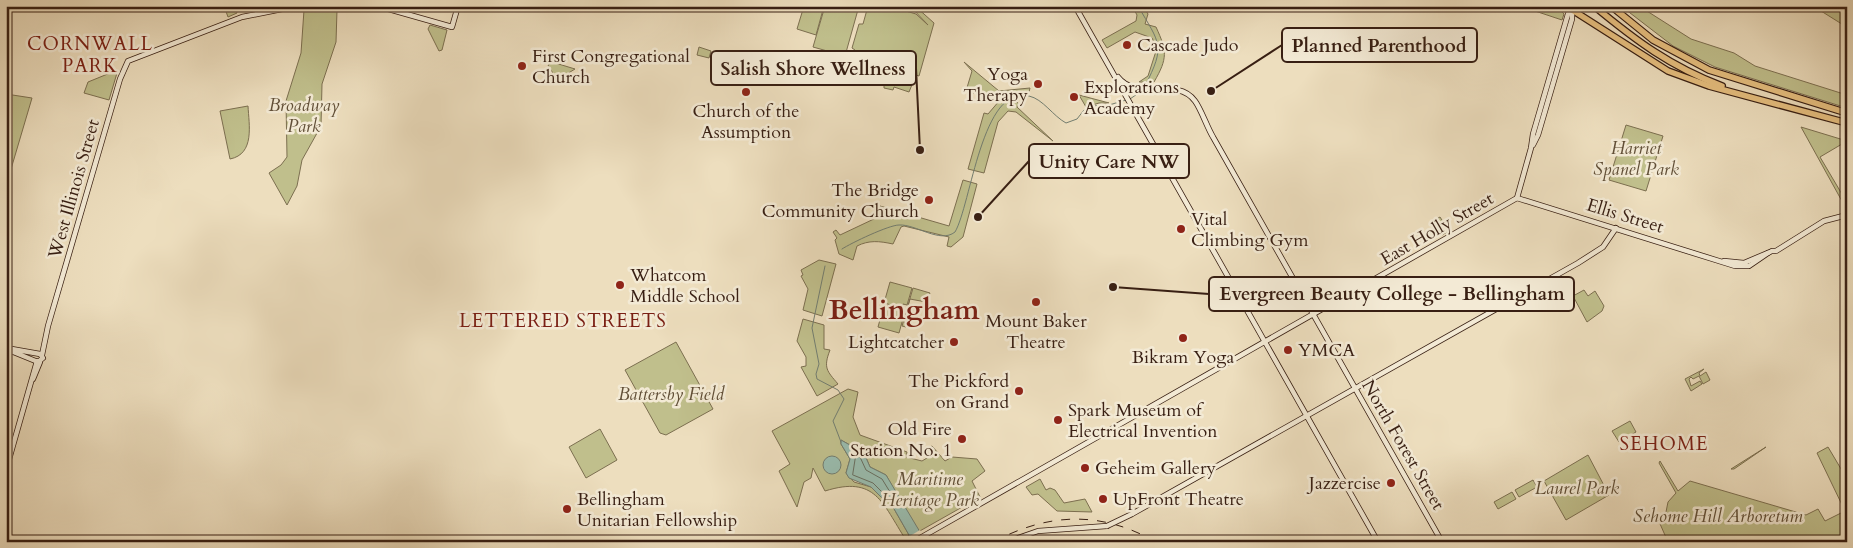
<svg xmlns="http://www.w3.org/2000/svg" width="1853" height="548" font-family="Cardo,serif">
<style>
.green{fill:#c0bf8c;stroke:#7c6f50}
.water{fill:#99bcae;stroke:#727d70}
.pier{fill:#eddebe}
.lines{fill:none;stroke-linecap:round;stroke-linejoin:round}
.shore{stroke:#686e60;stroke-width:1}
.stream{stroke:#727d70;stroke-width:1}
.secondary-casing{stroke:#381f13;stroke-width:6}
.motorway-casing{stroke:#381f13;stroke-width:8}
.secondary{stroke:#f3ead5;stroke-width:4.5}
.motorway{stroke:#e6bf7f;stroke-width:5.5}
.rail{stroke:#381f13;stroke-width:1;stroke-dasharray:9 9;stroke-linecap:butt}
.secondary-bridge-casing{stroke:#381f13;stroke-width:6;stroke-linecap:butt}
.secondary-bridge{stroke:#f3ead5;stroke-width:4.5}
.poi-dot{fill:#8f2418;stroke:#f3ead5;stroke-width:2}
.labels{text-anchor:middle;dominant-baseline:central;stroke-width:5;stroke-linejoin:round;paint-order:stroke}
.poi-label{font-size:18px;fill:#381f13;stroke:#f3ead5;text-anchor:start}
.park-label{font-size:18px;font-style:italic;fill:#614f37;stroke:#f3ead5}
.street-label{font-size:18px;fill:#381f13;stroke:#f3ead5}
.neighbourhood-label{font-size:19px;letter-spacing:1px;fill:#7a1f14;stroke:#f3ead5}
.town-label{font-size:28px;font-weight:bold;fill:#7a1f14;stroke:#f3ead5}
.leader{fill:none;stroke:#381f13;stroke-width:2}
.callout-dot{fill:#381f13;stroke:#f3ead5;stroke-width:2}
.callout{fill:#f3ead5;stroke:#381f13;stroke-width:2}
.callout-label{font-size:19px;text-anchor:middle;font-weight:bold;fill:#381f13}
</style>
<rect width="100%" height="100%" fill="#eddebe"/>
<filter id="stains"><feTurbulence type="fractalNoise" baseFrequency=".004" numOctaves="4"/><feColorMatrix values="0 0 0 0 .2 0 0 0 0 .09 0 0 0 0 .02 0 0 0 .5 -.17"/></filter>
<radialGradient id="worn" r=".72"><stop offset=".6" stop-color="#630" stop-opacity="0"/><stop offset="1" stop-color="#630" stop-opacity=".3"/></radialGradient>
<!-- green -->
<g class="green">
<polygon points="224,6 235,6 237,13 228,17"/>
<polygon points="804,6 824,6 816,35 797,29"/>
<polygon points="825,6 859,6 845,56 813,47"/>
<polygon points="868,6 885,9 889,6 916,14 928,25 910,6 915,6 934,23 919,76 916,75 909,92 894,87 893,90 884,88 884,85 856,76 851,66 855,50 852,48 859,24 863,24"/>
<path d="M1132 6H1143L1148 14 1145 24 1156 27C1167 51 1168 58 1154 82H1139L1148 76 1157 48 1152 38 1135 32 1107 48 1102 40 1136 21 1137 15Z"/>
<polygon points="1520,6 1557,6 1564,14 1562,20"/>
<polygon points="1621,6 1639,6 1691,39 1734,53 1755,66 1847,95 1847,108 1715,67 1673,46"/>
<polygon points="1813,6 1834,6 1847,15 1845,26"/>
<polygon points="319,7 332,7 337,10 336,42 322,84 321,126 302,160 297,186 287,205 269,173 281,165 287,157 286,101 301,53 304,10"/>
<polygon points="430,25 447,30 442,50 439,51 428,29"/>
<polygon points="699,47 711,51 709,58 697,55"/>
<polygon points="552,62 575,69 557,80 548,65"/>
<polygon points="964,62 999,91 1030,88 1029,92 1020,92 1010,96 1019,104 1017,107 1053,141 1016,112 1008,111 998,122 984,173 968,169 984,113 988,114 1000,100 966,91 972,71"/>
<polygon points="115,71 117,73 109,100 84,93 88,82"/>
<polygon points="6,94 32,98 6,186"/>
<polygon points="1079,95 1109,103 1099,103 1086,107"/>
<path d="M248 106C249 125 255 154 230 159L220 111Z"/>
<polygon points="1626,125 1663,136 1646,191 1609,180"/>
<polygon points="1801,127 1847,141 1847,145 1842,144 1820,157 1846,201 1843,203"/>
<path d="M963 180 977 184 963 237 951 247 947 246 949 237 904 226 901 227 893 244C879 241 869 240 857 246L853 260 839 254 835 240 837 238 833 232 836 230 840 235 876 218 880 206 949 226Z"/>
<polygon points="1440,217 1449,231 1442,235 1441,232 1443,230 1439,223 1432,227 1429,223"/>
<polygon points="819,260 836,264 822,316 803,310 808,289 801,276 803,275 801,270"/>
<polygon points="890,282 912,288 907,305 903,304 902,308 884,303"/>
<polygon points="913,288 930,293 926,302 910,299 904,321 906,327 902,326"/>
<polygon points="1584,290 1588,296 1595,291 1604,306 1602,311 1587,322 1573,296"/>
<polygon points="884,305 901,310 900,314 904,315 899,333 878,327"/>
<path d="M803 319 824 325V349L830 350C823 368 827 371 838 384L817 396 801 367 806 366V357L797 341Z"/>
<polygon points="676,342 713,409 666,435 660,433 625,370"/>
<polygon points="1704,369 1699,373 1700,376 1706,372 1710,380 1703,384 1699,376 1693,379 1691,377 1689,379 1691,386 1700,381 1702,384 1691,391 1685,379"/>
<path d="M848 389 858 392 853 417 860 435 907 452 906 457 922 461 927 458 924 450 932 446 945 461 952 457 977 459 985 471 972 481 980 497 918 532 886 475 870 467 864 453 841 440V444L850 459 846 473 854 482 871 487 884 500H889L909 535 906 540C882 503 876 475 825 491L813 468 811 478 804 482 797 507 779 471 790 464 772 431Z"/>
<polygon points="1630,421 1636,432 1619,442 1612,431"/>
<polygon points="600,429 617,460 586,478 569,447"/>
<polygon points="1766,447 1734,469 1731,469"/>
<polygon points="1828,447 1847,479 1847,542 1668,542 1657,517 1666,512 1668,502 1676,493 1659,463 1660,461 1678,491 1690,481 1806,515 1818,509 1825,521 1845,511 1817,453"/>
<polygon points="1588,455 1609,495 1566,520 1544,481"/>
<polygon points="1040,479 1046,490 1050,488 1055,490 1064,503 1085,499 1092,512 1057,511 1038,494 1032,495 1026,487"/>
<polygon points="1533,480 1537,487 1519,497 1515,490"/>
<polygon points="1512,492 1516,499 1498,509 1494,502"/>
</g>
<!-- water -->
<g class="water">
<polygon points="841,440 864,453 870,467 886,475 926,542 907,538 909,535 889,500 884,500 871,487 849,478 846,473 850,459 841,444"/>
<circle cx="832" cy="465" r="9"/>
</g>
<!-- pier -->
<polygon class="pier" points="920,530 928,541 906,542 905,539"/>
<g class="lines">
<!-- shore -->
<polygon class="shore" points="856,456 860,457 866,470 882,479 890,492 889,495 885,495 873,483 853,475"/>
<!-- stream -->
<g class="stream">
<path d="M1138 6C1160 44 1166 45 1145 86"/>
<polyline points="1130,99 1143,90"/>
<path d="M842 249C851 243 889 225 899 225 916 224 940 244 955 232 971 205 982 83 1029 96 1043 99 1053 116 1066 123L1077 119 1084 110 1091 106 1109 105 1126 100"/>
<polyline points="825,266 812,328 819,364 816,374 817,379 838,390 844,399 833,421 841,442"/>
</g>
<defs>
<g id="secondary">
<polyline points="378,6 452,27 458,6"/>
<polyline points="1075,6 1378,542"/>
<path d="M1118 77C1136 101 1177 76 1195 101 1201 109 1207 127 1213 137L1442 542"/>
<polyline points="1533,145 1538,135 1572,19 1572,10"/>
<polyline points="1517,198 1735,266 1749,266 1768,253"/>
<polyline points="1517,198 1531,148 1533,134 1568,14 1573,6"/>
<polyline points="1772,251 1776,251 1824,221 1847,215"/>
<polyline points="1724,261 1744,263 1770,252"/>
<polyline points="6,348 40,354 43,358 38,362 6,349"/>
<polyline points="42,355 48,326 120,79 128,61 242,17 297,6"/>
<polyline points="33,379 40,362"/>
<polyline points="6,470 37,361"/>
<polyline points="1132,514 1578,263 1603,247 1616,228"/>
<polyline points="913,542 1517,198"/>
<polyline points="1007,542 1038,531 1107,526"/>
</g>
<g id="motorway">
<polyline points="1566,6 1668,71 1709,86 1847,123"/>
<path d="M1594 6C1635 40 1671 67 1722 86"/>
<polyline points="1611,6 1653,40 1709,70 1847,113"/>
</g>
</defs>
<!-- secondary casing -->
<use href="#secondary" class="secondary-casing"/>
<!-- motorway casing -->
<use href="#motorway" class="motorway-casing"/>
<!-- secondary -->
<use href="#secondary" class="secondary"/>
<!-- motorway -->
<use href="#motorway" class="motorway"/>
<!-- rail -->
<path class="rail" d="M993 542C1048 513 1100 510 1156 542"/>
<defs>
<polyline id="secondary-bridge" points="1107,526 1132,514"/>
</defs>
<!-- secondary-bridge casing -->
<use href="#secondary-bridge" class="secondary-bridge-casing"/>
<!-- secondary-bridge -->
<use href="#secondary-bridge" class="secondary-bridge"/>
</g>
<!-- markers -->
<g class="poi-dot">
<circle cx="1127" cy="45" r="5"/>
<circle cx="522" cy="66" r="5"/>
<circle cx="1038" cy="84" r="5"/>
<circle cx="746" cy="92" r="5"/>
<circle cx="1074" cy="97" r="5"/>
<circle cx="929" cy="200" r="5"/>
<circle cx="1181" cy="229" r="5"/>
<circle cx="620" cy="285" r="5"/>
<circle cx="1036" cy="302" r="5"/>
<circle cx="1183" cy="338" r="5"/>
<circle cx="954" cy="342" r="5"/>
<circle cx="1288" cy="350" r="5"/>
<circle cx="1019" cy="391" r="5"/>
<circle cx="1058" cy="420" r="5"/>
<circle cx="962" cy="439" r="5"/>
<circle cx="1085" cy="468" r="5"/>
<circle cx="1391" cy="483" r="5"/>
<circle cx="1103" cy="499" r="5"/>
<circle cx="567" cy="509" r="5"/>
</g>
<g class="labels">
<!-- poi labels -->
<g class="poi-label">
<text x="1137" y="45">Cascade Judo</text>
<text x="532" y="56">First Congregational<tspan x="532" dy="21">Church</tspan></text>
<text x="1028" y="74" text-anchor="end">Yoga<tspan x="1028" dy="21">Therapy</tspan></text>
<text x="1084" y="87">Explorations<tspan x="1084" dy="21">Academy</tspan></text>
<text x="746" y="111" text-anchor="middle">Church of the<tspan x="746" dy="21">Assumption</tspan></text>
<text x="919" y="190" text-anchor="end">The Bridge<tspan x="919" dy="21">Community Church</tspan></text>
<text x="1191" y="219">Vital<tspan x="1191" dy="21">Climbing Gym</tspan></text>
<text x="630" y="275">Whatcom<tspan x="630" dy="21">Middle School</tspan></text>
<text x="1036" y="321" text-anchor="middle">Mount Baker<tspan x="1036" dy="21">Theatre</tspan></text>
<text x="944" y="342" text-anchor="end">Lightcatcher</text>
<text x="1298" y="350">YMCA</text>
<text x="1183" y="357" text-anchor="middle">Bikram Yoga</text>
<text x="1009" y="381" text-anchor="end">The Pickford<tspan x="1009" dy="21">on Grand</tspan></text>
<text x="1068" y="410">Spark Museum of<tspan x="1068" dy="21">Electrical Invention</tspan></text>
<text x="952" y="429" text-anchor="end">Old Fire<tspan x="952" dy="21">Station No. 1</tspan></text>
<text x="1095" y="468">Geheim Gallery</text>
<text x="1381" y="483" text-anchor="end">Jazzercise</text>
<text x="577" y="499">Bellingham<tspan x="577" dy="21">Unitarian Fellowship</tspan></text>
<text x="1113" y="499">UpFront Theatre</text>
</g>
<!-- park labels -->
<g class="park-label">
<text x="304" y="105">Broadway<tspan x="304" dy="21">Park</tspan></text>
<text x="1636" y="148">Harriet<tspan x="1636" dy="21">Spanel Park</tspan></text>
<text x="671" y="394">Battersby Field</text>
<text x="930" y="479">Maritime<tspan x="930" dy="21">Heritage Park</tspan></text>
<text x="1577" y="488">Laurel Park</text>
<text x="1718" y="516">Sehome Hill Arboretum</text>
</g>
<!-- street labels -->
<g class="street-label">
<text transform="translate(74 189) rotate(-74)">West Illinois Street</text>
<text transform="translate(1625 216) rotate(17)">Ellis Street</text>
<text transform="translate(1437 229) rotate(-30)">East Holly Street</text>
<text transform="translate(1403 445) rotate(60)">North Forest Street</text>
</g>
<!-- neighbourhood labels -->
<g class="neighbourhood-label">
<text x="90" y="44">CORNWALL<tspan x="90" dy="22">PARK</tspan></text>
<text x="563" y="321">LETTERED STREETS</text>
<text x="1664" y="444">SEHOME</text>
</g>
<!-- town labels -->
<g class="town-label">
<text x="904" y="310">Bellingham</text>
</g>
</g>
<!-- callouts -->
<path class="leader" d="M1211 91L1282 45M920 150L916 68M978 217L1029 161M1113 287L1209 294"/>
<g class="callout-dot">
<circle cx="1211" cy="91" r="5"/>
<circle cx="920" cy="150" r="5"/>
<circle cx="978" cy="217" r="5"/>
<circle cx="1113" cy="287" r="5"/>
</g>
<g class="callout">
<rect x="1282" y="28" width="195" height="34" rx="5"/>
<rect x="711" y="51" width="205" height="34" rx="5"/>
<rect x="1029" y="144" width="160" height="34" rx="5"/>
<rect x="1209" y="277" width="365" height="34" rx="5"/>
</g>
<g class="callout-label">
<text x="1379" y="52">Planned Parenthood</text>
<text x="813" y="75">Salish Shore Wellness</text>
<text x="1109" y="168">Unity Care NW</text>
<text x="1392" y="300">Evergreen Beauty College - Bellingham</text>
</g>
<!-- margin -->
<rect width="1853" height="548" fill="none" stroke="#eddebe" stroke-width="25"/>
<rect x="8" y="8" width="1838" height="533" fill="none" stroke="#381f13" stroke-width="2.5"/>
<rect x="12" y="12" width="1828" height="523" fill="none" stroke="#381f13"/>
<rect width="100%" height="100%" filter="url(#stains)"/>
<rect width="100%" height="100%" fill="url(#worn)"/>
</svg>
